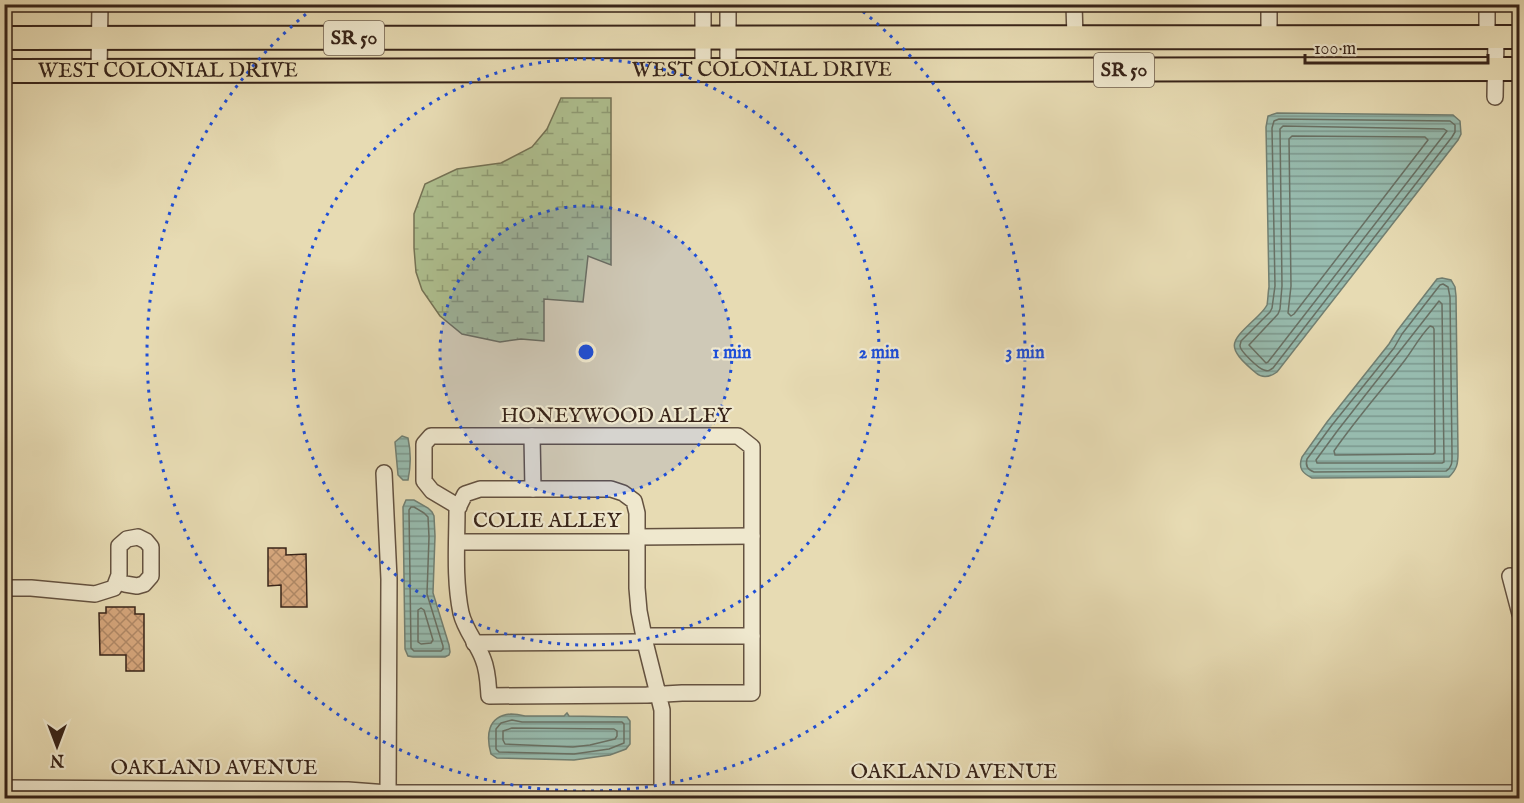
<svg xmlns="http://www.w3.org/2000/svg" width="1524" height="803" font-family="'IM FELL English',serif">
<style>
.wetland{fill:url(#wetland-marsh);stroke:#747255;stroke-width:1.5}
.water{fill:url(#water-rules);stroke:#717f72;stroke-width:1.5}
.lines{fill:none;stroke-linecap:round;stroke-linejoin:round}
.shore{stroke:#687064;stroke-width:1.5}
.building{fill:url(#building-cross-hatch);stroke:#382419;stroke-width:1.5}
.minor-casing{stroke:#645240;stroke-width:18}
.highway-casing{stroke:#382419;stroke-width:26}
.minor{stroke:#efe8ce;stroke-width:15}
.highway{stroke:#e7dbb3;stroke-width:22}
.ring{fill:none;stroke:#1d4ed8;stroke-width:3;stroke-dasharray:3 6}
.labels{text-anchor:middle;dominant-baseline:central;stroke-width:4.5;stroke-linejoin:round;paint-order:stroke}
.shield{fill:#efe8ce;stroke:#6f5f4f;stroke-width:1.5}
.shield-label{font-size:20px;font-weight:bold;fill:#382419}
.street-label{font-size:21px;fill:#382419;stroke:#efe8ce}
.centre{fill:#1d4ed8;stroke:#efe8ce;stroke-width:3}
.ring-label{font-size:18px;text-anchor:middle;font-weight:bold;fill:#1d4ed8;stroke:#efe8ce;stroke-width:4.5;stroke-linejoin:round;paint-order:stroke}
</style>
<defs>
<pattern id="wetland-marsh" width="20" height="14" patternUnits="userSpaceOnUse" patternTransform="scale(1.5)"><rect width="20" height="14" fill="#afc191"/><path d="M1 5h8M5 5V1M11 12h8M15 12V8" fill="none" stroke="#8f9d76"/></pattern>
<pattern id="water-rules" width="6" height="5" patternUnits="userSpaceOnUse" patternTransform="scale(1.5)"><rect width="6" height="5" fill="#97bbae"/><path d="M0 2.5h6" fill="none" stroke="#7c988d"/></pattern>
<pattern id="building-cross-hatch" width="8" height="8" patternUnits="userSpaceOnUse" patternTransform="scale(1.5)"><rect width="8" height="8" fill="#d6a77d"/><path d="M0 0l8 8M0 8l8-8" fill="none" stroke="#af8866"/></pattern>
</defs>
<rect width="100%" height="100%" fill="#e7dbb3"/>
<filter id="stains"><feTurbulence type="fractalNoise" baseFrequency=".00333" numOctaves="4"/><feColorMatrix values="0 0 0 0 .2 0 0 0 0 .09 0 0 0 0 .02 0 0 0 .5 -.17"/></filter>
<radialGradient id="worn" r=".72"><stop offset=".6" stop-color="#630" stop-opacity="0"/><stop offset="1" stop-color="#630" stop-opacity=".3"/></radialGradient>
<!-- wetland -->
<polygon class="wetland" points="561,98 611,98 611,265 588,256 583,302 544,299 544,341 521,339 500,342 462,334 440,316 422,290 416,272 414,248 414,214 425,184 457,169 501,163 532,147 547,129"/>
<!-- water -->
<g class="water">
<path d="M1277 113 1453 115 1460 121 1461 134 1458 140 1277 372C1270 377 1263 379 1256 373 1223 345 1231 342 1258 316 1261 313 1265 309 1267 305 1268 300 1268 292 1269 287L1266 127 1268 116Z"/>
<path d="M1442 278 1451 280 1455 287 1456 296 1458 453C1458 464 1457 469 1449 477L1312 478C1302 473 1298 468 1302 457L1327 422 1389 344 1397 331 1437 279Z"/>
<path d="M402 436 408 438C411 452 411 466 408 480H403L398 475 395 442Z"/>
<polygon points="406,500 414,500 428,508 432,512 434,516 435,536 433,593 449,645 450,652 449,655 445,657 413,657 408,656 405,649 403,507"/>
<path d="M567 713 569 716 627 717 630 721V744L626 749 610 755 574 760 497 758 491 754C486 736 487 716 511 714 515 714 521 715 525 716 538 716 551 716 564 716Z"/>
</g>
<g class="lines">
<!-- shore -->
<g class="shore">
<path d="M1279 119 1450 121 1455 125V132L1452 137 1273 368C1269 370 1269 372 1264 370 1259 369 1240 351 1240 346 1240 344 1241 343 1241 341L1270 312 1272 308 1275 286 1272 128 1274 121Z"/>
<polygon points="1283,126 1444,129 1447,131 1268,362 1266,363 1249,345 1278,314 1280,309 1282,286 1280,129"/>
<polygon points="1292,136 1425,137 1428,140 1294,314 1291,316 1288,313 1291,286 1289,139"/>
<path d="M1443 284 1448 287 1450 297 1452 453C1452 460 1453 467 1446 471L1314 472C1308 470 1305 466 1307 459L1332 425 1394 348 1402 334 1440 285Z"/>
<polygon points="1439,301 1442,304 1444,462 1442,463 1317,463 1316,460 1338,430"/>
<path d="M1430 326 1433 327 1434 329 1435 453 1433 454 1335 455 1334 451C1356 419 1382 390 1405 360 1414 348 1420 336 1430 326Z"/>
<polygon points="411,507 414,507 424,513 428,517 429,537 427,594 443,646 443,649 441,651 414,651 411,648 409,510"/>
<polygon points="421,608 424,610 433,640 431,643 421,644 418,642 418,610"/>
<polygon points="512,720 522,722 622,722 624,724 624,743 609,749 574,754 499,752 496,749 496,729 501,723"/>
<polygon points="512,728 614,729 617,731 617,736 615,739 590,745 573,747 505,744 503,740 503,731"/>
</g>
</g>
<!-- building -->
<g class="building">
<polygon points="268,548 286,548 286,555 306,554 307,607 281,607 281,585 268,586"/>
<polygon points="106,607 135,607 135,614 144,614 144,671 126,671 126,655 100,655 99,613 106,613"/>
</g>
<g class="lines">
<defs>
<g id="minor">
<polyline points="703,4 703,71"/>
<polyline points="728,4 728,71"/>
<polyline points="1074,4 1075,38"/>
<polyline points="1269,4 1269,37"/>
<polyline points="1487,37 1487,4"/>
<polyline points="99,71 100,4"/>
<polyline points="1495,97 1496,37"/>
<polyline points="532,436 533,489"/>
<polyline points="384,473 389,579 388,793"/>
<path d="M459 507 432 491 424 481V444L431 436H738L752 447V693H682L647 695 489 696C488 683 488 671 483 659 477 643 465 630 461 613 454 579 457 543 457 510L465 494 480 489H611L623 493 634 501 637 513V588L639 611 645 642 662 710V798"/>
<polyline points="637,537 752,536"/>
<polyline points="457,542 637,542"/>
<polyline points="1510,576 1520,614"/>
<polyline points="4,588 31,588 95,594 114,588 119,575 119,546 127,539 138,537 146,541 151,547 151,576 144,584 137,586 125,584 117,582"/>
<polyline points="644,636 752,636"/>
<polyline points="474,643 645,642"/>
<polyline points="4,788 348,790 388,793 1520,793"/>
</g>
<g id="highway">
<polyline points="4,38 1520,37"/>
<path id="s1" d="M4 71 1520 69"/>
</g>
</defs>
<!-- minor casing -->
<use href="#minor" class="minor-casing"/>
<!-- highway casing -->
<use href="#highway" class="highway-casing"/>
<!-- minor -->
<use href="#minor" class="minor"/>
<!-- highway -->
<use href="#highway" class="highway"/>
</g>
<!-- distance rings -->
<circle cx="586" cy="352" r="146" fill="#1d4ed8" fill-opacity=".12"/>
<g class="ring">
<circle cx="586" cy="352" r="146"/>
<circle cx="586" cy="352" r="293"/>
<path d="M856 6A439 439 0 1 1 316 6"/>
</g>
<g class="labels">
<!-- shield labels -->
<g class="shield">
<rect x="324" y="21" width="60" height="34" rx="4.5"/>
<rect x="1094" y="53" width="60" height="34" rx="4.5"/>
</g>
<g class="shield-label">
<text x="354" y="38">SR 50</text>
<text x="1124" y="70">SR 50</text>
</g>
<!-- street labels -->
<g class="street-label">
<text stroke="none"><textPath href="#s1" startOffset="164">WEST COLONIAL DRIVE</textPath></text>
<text stroke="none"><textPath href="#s1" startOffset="758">WEST COLONIAL DRIVE</textPath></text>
<text x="616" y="416">HONEYWOOD ALLEY</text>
<text x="547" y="521">COLIE ALLEY</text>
<text x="214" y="768">OAKLAND AVENUE</text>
<text x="954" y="772">OAKLAND AVENUE</text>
</g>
</g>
<circle cx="586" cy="352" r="9" class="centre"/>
<g class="ring-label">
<text x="732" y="358">1 min</text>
<text x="879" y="358">2 min</text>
<text x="1025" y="358">3 min</text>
</g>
<!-- margin -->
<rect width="1524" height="803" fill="none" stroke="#e7dbb3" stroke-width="24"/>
<rect x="6" y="6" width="1512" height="791" fill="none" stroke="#382419" stroke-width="3"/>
<rect x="12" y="12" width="1500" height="779" fill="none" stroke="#382419" stroke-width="1.5"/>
<!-- north arrow -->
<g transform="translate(57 746) rotate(180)" stroke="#efe8ce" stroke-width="4.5" paint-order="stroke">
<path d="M0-4.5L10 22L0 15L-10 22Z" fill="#382419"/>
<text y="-9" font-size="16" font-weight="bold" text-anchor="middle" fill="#382419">N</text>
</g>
<!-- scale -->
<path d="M1305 54v9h183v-9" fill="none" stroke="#382419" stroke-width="3"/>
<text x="1314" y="54" font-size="18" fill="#382419" stroke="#efe8ce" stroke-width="4.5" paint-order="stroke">100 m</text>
<rect width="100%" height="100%" filter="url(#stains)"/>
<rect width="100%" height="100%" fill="url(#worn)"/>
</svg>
